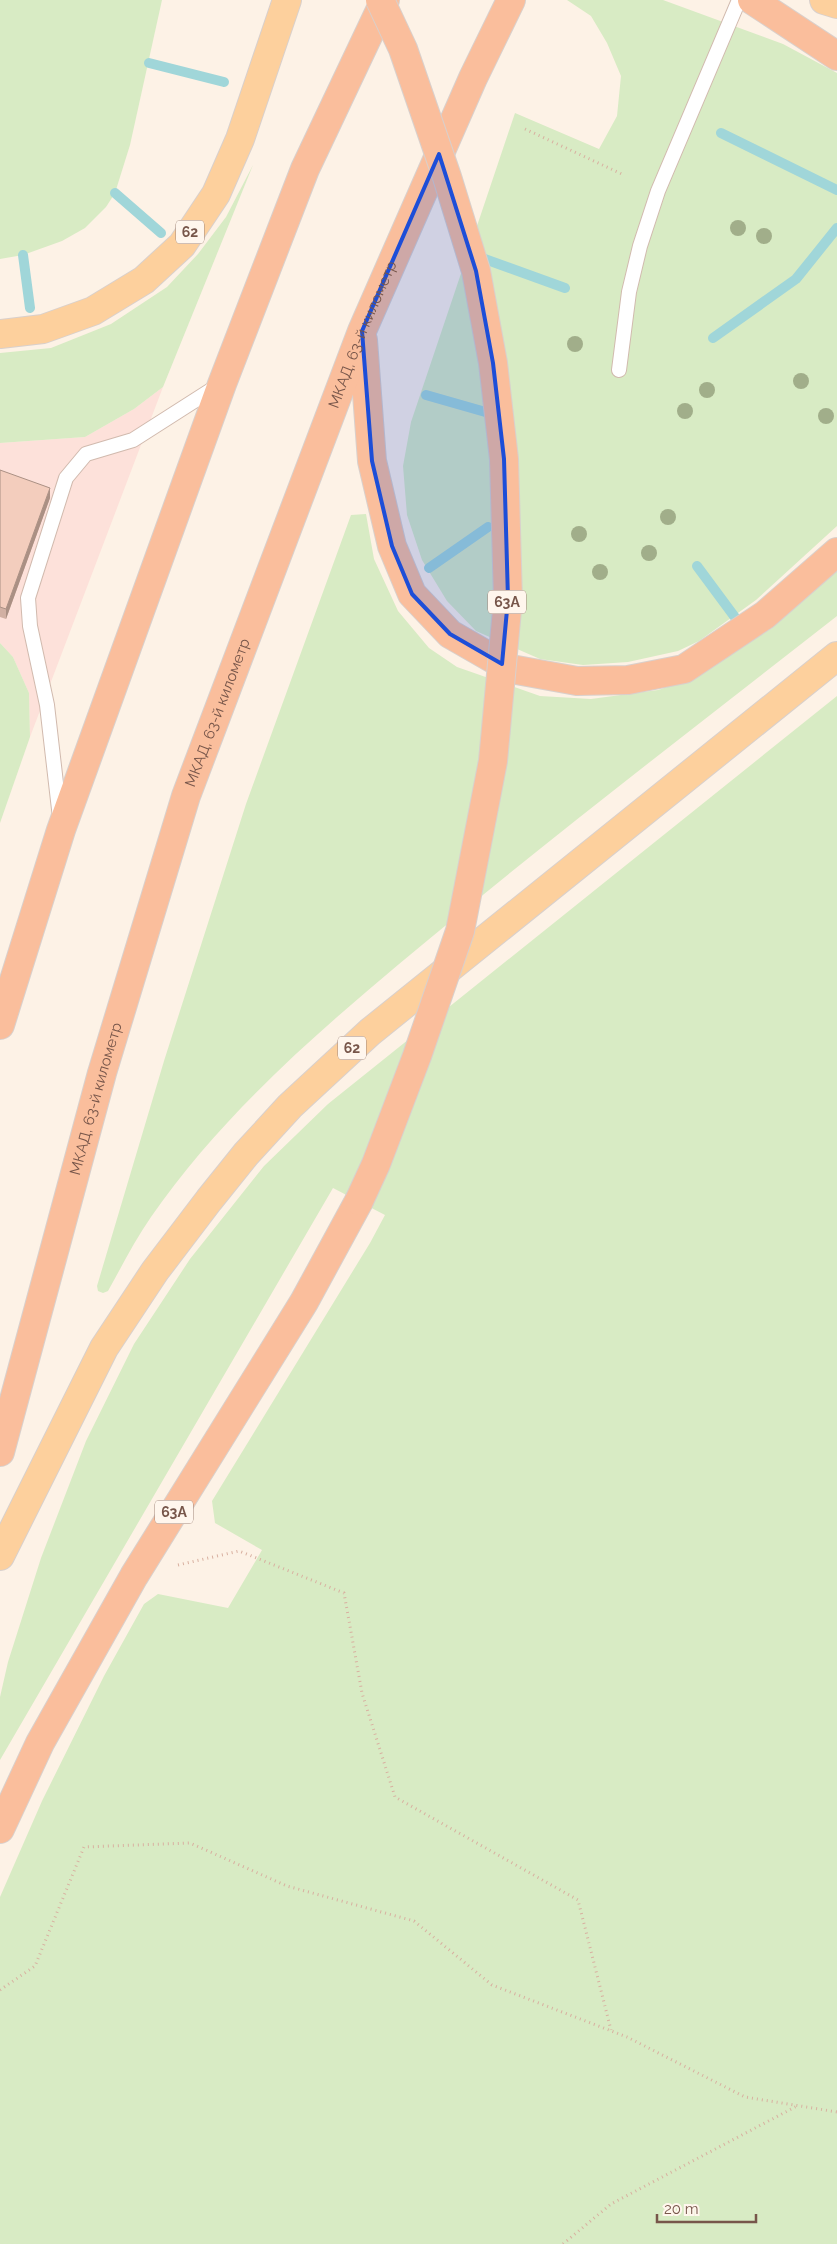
<svg xmlns="http://www.w3.org/2000/svg" width="837" height="2244" font-family="Raleway,sans-serif">
<style>
.commercial{fill:#fde1da}
.green{fill:#d8ebc4}
.lines{fill:none;stroke-linecap:round;stroke-linejoin:round}
.stream{stroke:#a0d6d9;stroke-width:10}
.service-casing{stroke:#d1baae;stroke-width:16}
.primary-casing{stroke:#d9d0cc;stroke-width:30}
.trunk-casing{stroke:#d9d0cc;stroke-width:30}
.path{stroke:#d8b0a0;stroke-width:3;stroke-dasharray:1 4;stroke-linecap:butt}
.service{stroke:#fff;stroke-width:14}
.primary{stroke:#fdd09d;stroke-width:28}
.trunk{stroke:#fabe9c;stroke-width:28}
.trunk-bridge-casing{stroke:#d9d0cc;stroke-width:30;stroke-linecap:butt}
.trunk-bridge{stroke:#fabe9c;stroke-width:28}
.tree{fill:#a1ae8a}
.wall{fill:#d1b0a3}
.shaded-wall{fill:#aa9084}
.building{fill:#f3cdbd;stroke:#aa9084}
.marked{fill:#1d4ed8;fill-opacity:0.2;stroke:#1d4ed8;stroke-width:4;stroke-linejoin:round}
.labels{text-anchor:middle;dominant-baseline:central;stroke-width:4;stroke-linejoin:round;paint-order:stroke}
.shield{fill:#fff6ed;stroke:#a0867b;stroke-width:1}
.shield-label{font-size:14px;font-weight:bold;fill:#77564a}
.street-label{font-size:15px;fill:#77564a;stroke:#fff6ed}
</style>
<rect width="100%" height="100%" fill="#fdf2e6"/>
<!-- commercial -->
<polygon class="commercial" points="163,387 30,737 29,693 13,657 0,643 0,443 85,437 134,409"/>
<!-- green -->
<g class="green">
<polygon points="0,0 162,0 130,145 115,193 106,207 85,228 62,241 23,255 0,259"/>
<polygon points="567,0 663,0 783,44 837,73 837,526 756,600 699,641 678,651 628,662 583,665 540,659 476,631 447,601 422,560 407,515 403,466 411,422 515,113 599,149 617,116 621,76 607,43 591,16"/>
<polygon points="253,165 163,387 134,409 85,437 0,443 0,353 51,348 111,324 167,287 198,254 226,217"/>
<path d="M366 514 374 559 398 611 429 648 457 667 540 696 591 699 658 690 692 679 772 628 837 570V616C712 714 585 811 462 912 351 1004 234 1097 151 1217 135 1240 122 1266 108 1291L103 1293 98 1291 97 1286 164 1061 246 804 351 515Z"/>
<polygon points="0,643 13,657 29,693 30,737 0,823"/>
<polygon points="837,696 837,2244 0,2244 0,1897 42,1801 104,1676 144,1604 158,1594 228,1608 262,1550 215,1523 212,1501 370,1243 385,1215 333,1188 0,1760 0,1697 8,1662 41,1558 86,1441 134,1344 190,1259 264,1166 328,1104"/>
</g>
<g class="lines">
<!-- stream -->
<g class="stream">
<polyline points="149,63 224,82"/>
<polyline points="721,133 837,190"/>
<polyline points="115,193 161,233"/>
<polyline points="23,255 30,308"/>
<polyline points="482,258 565,288"/>
<polyline points="713,338 796,279 837,228"/>
<polyline points="426,395 496,415"/>
<polyline points="697,566 737,620"/>
<polyline points="429,568 488,527"/>
</g>
<defs>
<g id="service">
<polyline points="619,370 629,292 640,246 658,191 739,0"/>
<polyline points="60,818 47,705 30,626 28,598 66,478 86,454 133,440 219,385"/>
</g>
<g id="primary">
<polyline points="824,0 837,4"/>
<polyline points="0,334 43,329 93,311 144,280 182,245 216,194 240,139 287,0"/>
<polyline points="0,1556 104,1348 155,1271 209,1200 246,1154 290,1106 370,1032 837,656"/>
</g>
<g id="trunk">
<polyline points="752,0 837,56"/>
<polyline points="363,340 372,461 392,546 412,594 450,634 511,669 577,681 628,680 684,669 765,615 837,552"/>
<polyline points="0,1025 61,830 222,384 305,169 385,0"/>
<path id="s1" d="M0 1452 102 1073 186 796 362 331 473 78 511 0"/>
<polyline points="0,1829 40,1743 134,1576 304,1302 359,1201"/>
</g>
</defs>
<!-- service casing -->
<use href="#service" class="service-casing"/>
<!-- primary casing -->
<use href="#primary" class="primary-casing"/>
<!-- trunk casing -->
<use href="#trunk" class="trunk-casing"/>
<!-- path -->
<g class="path">
<polyline points="525,129 624,175"/>
<polyline points="178,1565 239,1551 344,1593 362,1693 395,1797 578,1900 611,2030"/>
<polyline points="0,1990 35,1966 84,1847 190,1843 287,1886 414,1921 492,1985 627,2037 745,2097 837,2112"/>
<polyline points="563,2244 611,2204 797,2106"/>
</g>
<!-- service -->
<use href="#service" class="service"/>
<!-- primary -->
<use href="#primary" class="primary"/>
<!-- trunk -->
<use href="#trunk" class="trunk"/>
<defs>
<polyline id="trunk-bridge" points="359,1201 376,1164 417,1056 460,931 493,761 508,599 504,459 493,363 476,271 447,177 403,49 380,0"/>
</defs>
<!-- trunk-bridge casing -->
<use href="#trunk-bridge" class="trunk-bridge-casing"/>
<!-- trunk-bridge -->
<use href="#trunk-bridge" class="trunk-bridge"/>
</g>
<!-- trees -->
<g class="tree">
<circle cx="738" cy="228" r="8"/>
<circle cx="764" cy="236" r="8"/>
<circle cx="575" cy="344" r="8"/>
<circle cx="801" cy="381" r="8"/>
<circle cx="707" cy="390" r="8"/>
<circle cx="685" cy="411" r="8"/>
<circle cx="826" cy="416" r="8"/>
<circle cx="668" cy="517" r="8"/>
<circle cx="579" cy="534" r="8"/>
<circle cx="649" cy="553" r="8"/>
<circle cx="600" cy="572" r="8"/>
</g>
<!-- wall -->
<polygon class="wall" points="0,470 50,498 6,619 0,617"/>
<!-- shaded-wall -->
<polygon class="shaded-wall" points="50,488 50,498 6,619 6,609"/>
<!-- building -->
<polygon class="building" points="0,470 50,488 6,609 0,607"/>
<!-- marked area -->
<path class="marked" d="M439 154 476 271 493 363 504 459 508 599 502 664 450 634 412 594 392 546 372 461 362 331Z"/>
<g class="labels">
<!-- shield labels -->
<g class="shield">
<rect x="176" y="220.5" width="28" height="23" rx="4"/>
<rect x="488" y="590.5" width="38" height="23" rx="4"/>
<rect x="338" y="1036.5" width="28" height="23" rx="4"/>
<rect x="155" y="1500.5" width="38" height="23" rx="4"/>
</g>
<g class="shield-label">
<text x="190" y="232">62</text>
<text x="507" y="602">63A</text>
<text x="352" y="1048">62</text>
<text x="174" y="1512">63A</text>
</g>
<!-- street labels -->
<g class="street-label">
<text stroke="none"><textPath href="#s1" startOffset="1176">МКАД, 63-й километр</textPath></text>
<text stroke="none"><textPath href="#s1" startOffset="771">МКАД, 63-й километр</textPath></text>
<text stroke="none"><textPath href="#s1" startOffset="366">МКАД, 63-й километр</textPath></text>
</g>
</g>
<!-- scale -->
<path d="M657 2214v8h99v-8" fill="none" stroke="#77564a" stroke-width="2.5"/>
<text x="664" y="2214" font-size="15" fill="#77564a" stroke="#fff6ed" stroke-width="4" paint-order="stroke">20 m</text>
</svg>
